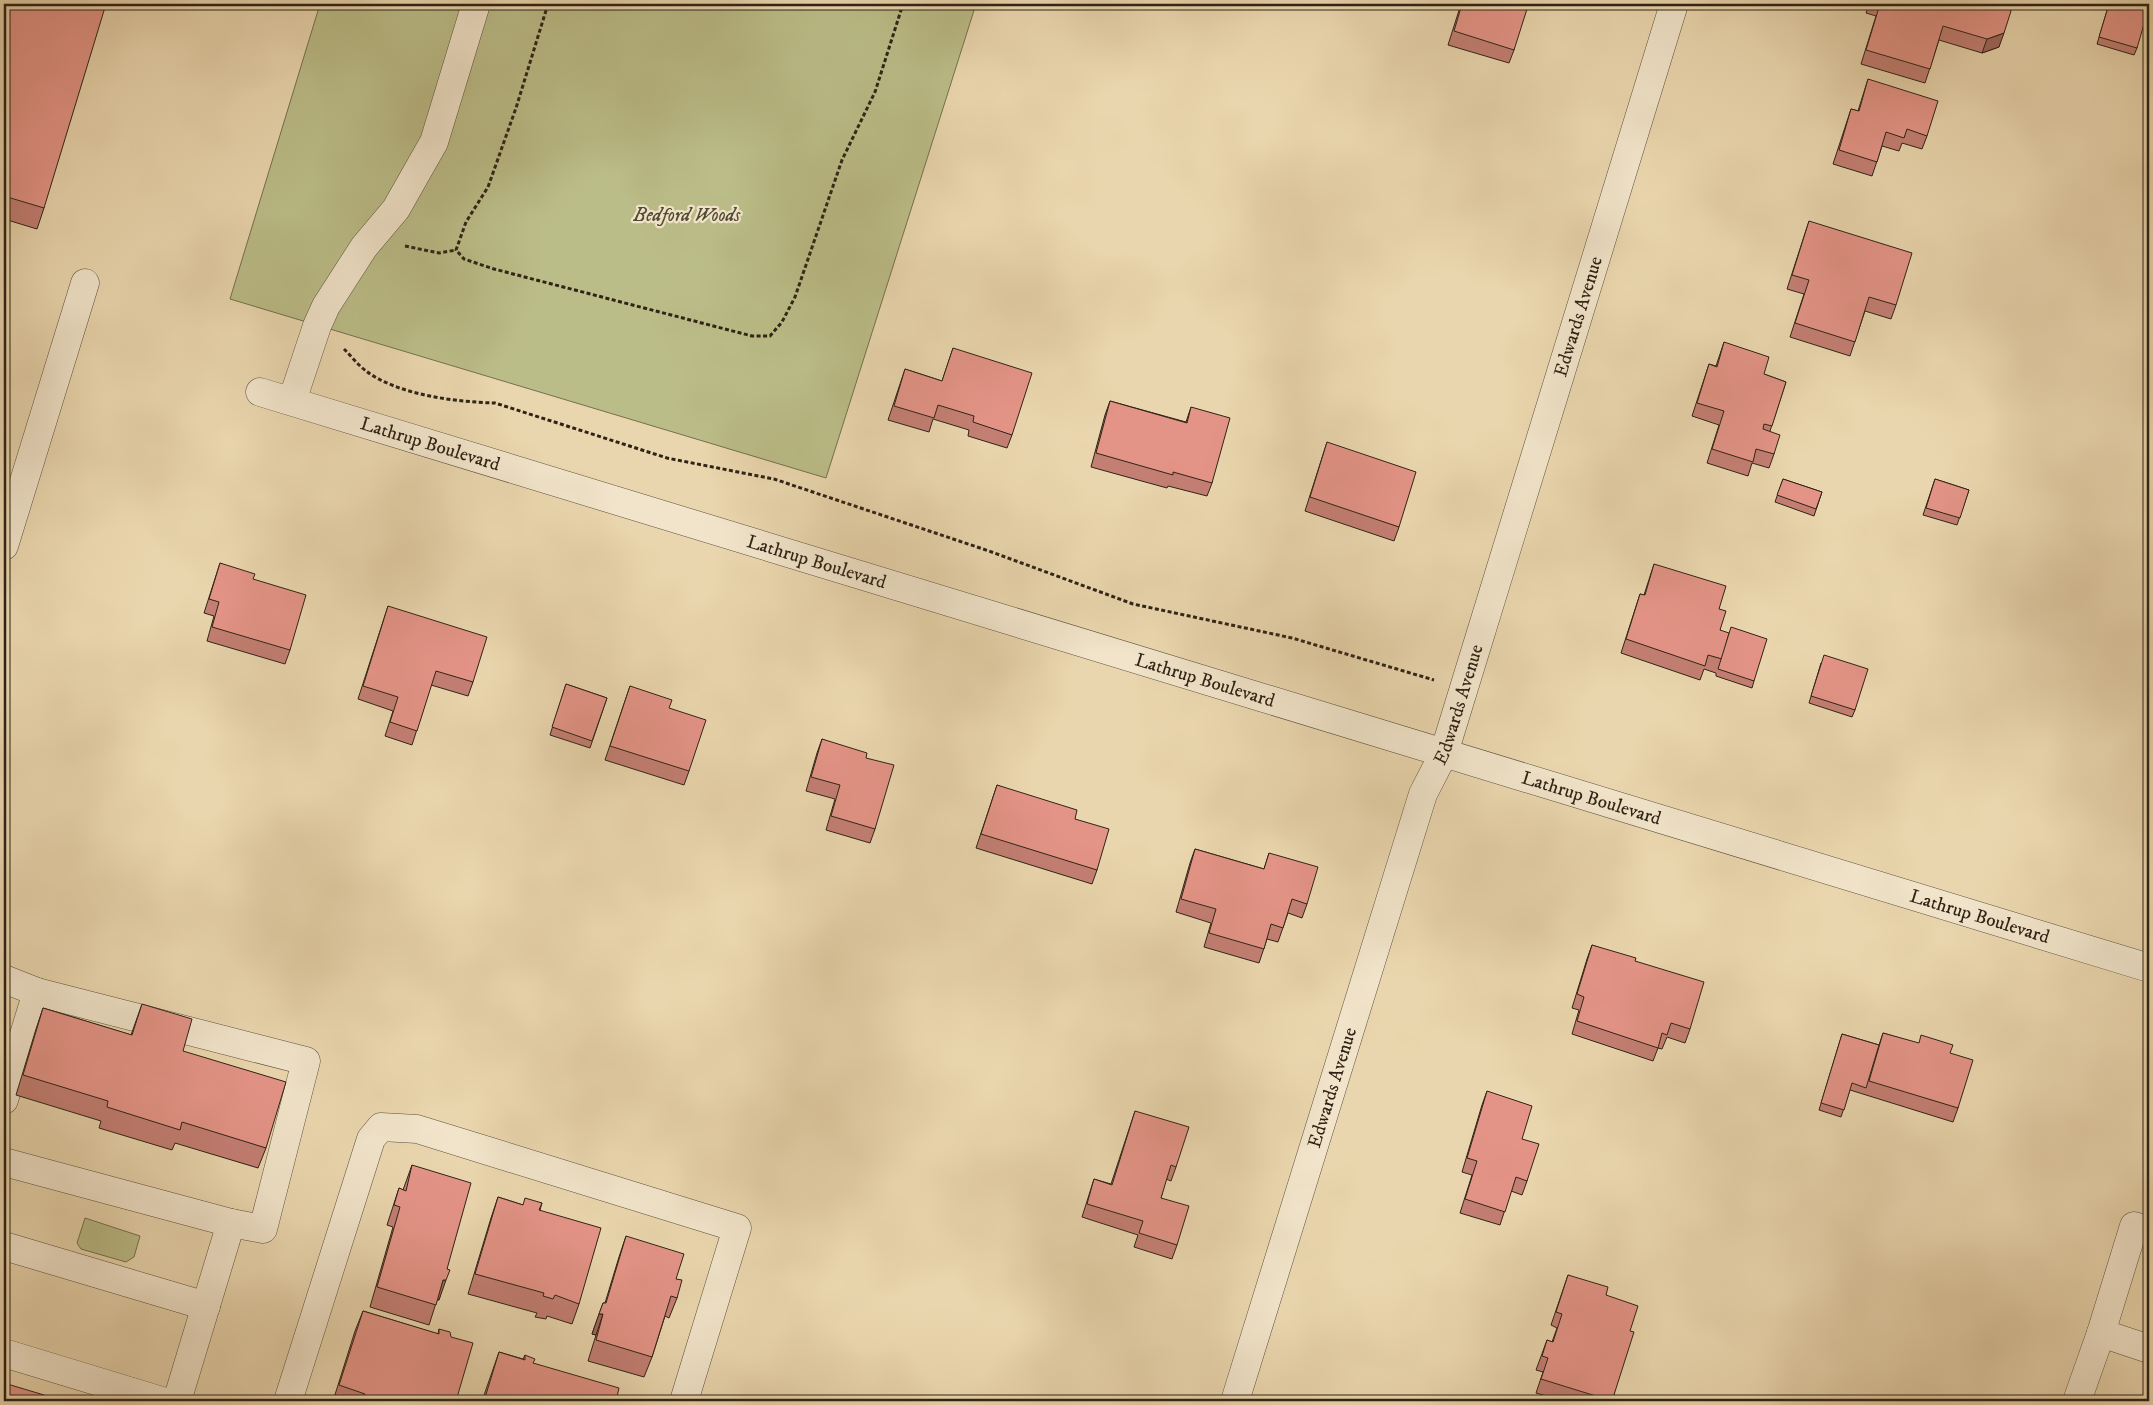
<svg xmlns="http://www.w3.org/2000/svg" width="2153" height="1405" font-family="'IM FELL DW Pica',serif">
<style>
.green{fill:#bbbd88;stroke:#74704e}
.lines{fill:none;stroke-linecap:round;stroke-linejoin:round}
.minor-casing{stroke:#5d503b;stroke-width:29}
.path{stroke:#2e2315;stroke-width:3;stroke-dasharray:4 2.5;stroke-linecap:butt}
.minor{stroke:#f1e4ca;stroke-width:28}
.wall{fill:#c47f74;stroke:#2e2315}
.shaded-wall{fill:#a0685e;stroke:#2e2315}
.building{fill:#e49487;stroke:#2e2315}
.labels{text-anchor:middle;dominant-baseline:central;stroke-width:4.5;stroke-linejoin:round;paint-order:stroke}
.park-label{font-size:19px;font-style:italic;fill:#514a32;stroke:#f1e4ca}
.street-label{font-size:19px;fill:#2e2315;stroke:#f1e4ca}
</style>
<rect width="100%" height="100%" fill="#ead6ae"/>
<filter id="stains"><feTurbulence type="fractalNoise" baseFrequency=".004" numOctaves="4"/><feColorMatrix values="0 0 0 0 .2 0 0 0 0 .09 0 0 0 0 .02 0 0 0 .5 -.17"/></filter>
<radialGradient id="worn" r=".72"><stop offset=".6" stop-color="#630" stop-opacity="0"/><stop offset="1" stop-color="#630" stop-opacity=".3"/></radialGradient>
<!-- green -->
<g class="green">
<polygon points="320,4 976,4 826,478 230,299"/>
<polygon points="85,1218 140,1236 134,1257 126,1262 81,1249 77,1243"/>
</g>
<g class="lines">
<defs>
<g id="minor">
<path id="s1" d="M260 392 2149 968"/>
<polyline points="292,401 317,326 326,306 364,247 396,209 434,142 476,4"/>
<polyline points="4,546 85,283"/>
<polyline points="4,979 37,992 4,1100"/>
<polyline points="4,1162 231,1223 263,1229 306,1061 37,992"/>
<polyline points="2149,1231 2134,1226 2101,1333 2149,1349"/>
<polyline points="4,1246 206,1306"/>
<polyline points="4,1353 162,1401"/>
<polyline points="177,1401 231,1223"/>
<polyline points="288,1401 371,1139 381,1127 417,1129 737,1228 684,1401"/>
<path id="s2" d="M1235 1401 1423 794 1444 753 1674 4"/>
<polyline points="2077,1401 2101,1333"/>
</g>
</defs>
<!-- minor casing -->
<use href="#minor" class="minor-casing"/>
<!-- path -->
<g class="path">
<polyline points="548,4 516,108 488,187 466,222 456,250 464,259 494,269 752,336 770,336 782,322 795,297 842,160 875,92 903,4"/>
<polyline points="405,246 439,253 456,250"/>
<path d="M344 349C351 356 358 365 366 371 398 395 456 402 495 403L667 458 774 479 989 551 1133 604 1292 638 1434 680"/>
</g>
<!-- minor -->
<use href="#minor" class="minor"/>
</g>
<!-- wall -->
<g class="wall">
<polygon points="4,4 44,208 37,229 4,219"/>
<polygon points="1461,4 1510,4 1514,50 1509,63 1448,45"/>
<polygon points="1869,4 2005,4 1999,47 1982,53 1939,40 1925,83 1861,64 1876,16 1866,13"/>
<polygon points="2109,4 2137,4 2137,48 2134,55 2097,44"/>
<polygon points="1868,79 1927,136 1922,149 1902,143 1899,151 1882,146 1872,176 1833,164 1851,109 1858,111"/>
<polygon points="1809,221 1896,305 1891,319 1865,311 1850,356 1790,337 1804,294 1787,289"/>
<polygon points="1724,342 1764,374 1786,382 1770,431 1774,454 1769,468 1752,463 1748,476 1707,463 1719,425 1692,416 1709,364 1716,366"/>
<polygon points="953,348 1012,435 1007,448 968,436 969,430 933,419 929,432 888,420 905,369 942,381"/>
<polygon points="1110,401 1186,422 1191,407 1212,483 1207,496 1168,486 1167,488 1091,467 1105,415"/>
<polygon points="1327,442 1399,527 1394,541 1305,511"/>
<polygon points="1783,479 1822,492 1814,516 1775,502"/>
<polygon points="1935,479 1969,490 1957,525 1923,515"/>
<polygon points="220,563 253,579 290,650 285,664 207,641 214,616 204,613"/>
<polygon points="1654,564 1719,609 1720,630 1754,681 1752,688 1716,676 1716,673 1704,669 1700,680 1621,653 1640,594 1644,595"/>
<polygon points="388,606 473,682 468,696 431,685 412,745 385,736 393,711 358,699"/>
<polygon points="1821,663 1855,710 1852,717 1809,703"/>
<polygon points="566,684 607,698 590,748 550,735"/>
<polygon points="630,686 669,708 689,771 684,785 605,760"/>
<polygon points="822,739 866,758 875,829 870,843 826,830 835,799 806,791 817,753"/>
<polygon points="997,785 1075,819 1097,870 1092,884 976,848"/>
<polygon points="1195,849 1264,869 1269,853 1307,904 1302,918 1288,913 1278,942 1267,939 1259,963 1204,947 1211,923 1176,912 1190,863"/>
<polygon points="1592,945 1635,961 1690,1029 1685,1043 1667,1037 1662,1049 1658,1048 1653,1061 1572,1034 1579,1010 1572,1008 1587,959"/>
<polygon points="142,1004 266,1148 258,1168 175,1143 172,1150 99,1128 101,1121 16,1095 36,1029 43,1008 131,1035"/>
<polygon points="1883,1033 1950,1053 1958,1108 1953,1122 1850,1090 1841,1117 1819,1110 1842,1034 1879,1045"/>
<polygon points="1487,1091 1522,1139 1527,1181 1522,1195 1511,1191 1500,1225 1460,1213 1472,1175 1462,1172 1482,1105"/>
<polygon points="1135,1111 1176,1167 1171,1181 1166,1179 1161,1198 1177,1245 1172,1259 1134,1247 1138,1235 1082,1217 1094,1179 1111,1184"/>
<polygon points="412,1165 447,1269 439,1300 437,1300 429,1325 370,1307 393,1227 387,1225 399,1188 403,1190"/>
<polygon points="498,1197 523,1205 542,1203 540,1210 579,1304 572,1324 547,1316 546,1319 535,1317 537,1313 468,1294 491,1218"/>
<polygon points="626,1236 676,1279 677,1298 669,1318 665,1316 652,1357 644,1377 588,1361 596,1335 592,1334 603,1303 605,1303 619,1257"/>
<polygon points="1568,1275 1606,1295 1630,1331 1612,1401 1563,1401 1536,1393 1543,1372 1536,1370 1547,1340 1552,1342 1557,1328 1551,1325"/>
<polygon points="363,1311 438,1334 439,1329 456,1401 333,1401 355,1331"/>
<polygon points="499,1352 523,1359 525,1355 533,1363 616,1401 482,1401"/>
</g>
<!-- shaded-wall -->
<g class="shaded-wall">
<polygon points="2004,33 1999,47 1982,53 1987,39"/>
<polygon points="443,1280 446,1280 439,1300 436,1300"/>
<polygon points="599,1314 603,1314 596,1335 592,1334"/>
</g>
<!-- building -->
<g class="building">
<polygon points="4,4 106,4 44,208 4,196"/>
<polygon points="1462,4 1510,4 1527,9 1514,50 1454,31"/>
<polygon points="1880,4 2005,4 2011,11 2004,33 1987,39 1943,26 1930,69 1866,50"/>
<polygon points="2109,4 2137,4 2149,7 2137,48 2099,37"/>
<polygon points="1868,79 1938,101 1927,136 1907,129 1904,138 1886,132 1877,162 1839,150 1851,109 1859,111"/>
<polygon points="1809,221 1912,253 1896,305 1869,297 1855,342 1795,323 1809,280 1792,275"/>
<polygon points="1724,342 1769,357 1764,374 1786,382 1772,426 1764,424 1763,429 1780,435 1774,454 1756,449 1753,462 1712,449 1724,411 1697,403 1709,364 1717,367"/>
<polygon points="953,348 1032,373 1012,435 973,422 974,416 938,405 934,418 894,406 905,369 942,381"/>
<polygon points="1110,401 1187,423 1191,407 1230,418 1212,483 1173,472 1173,475 1096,453"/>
<polygon points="1327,442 1416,472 1399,527 1310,497"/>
<polygon points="1783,479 1822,492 1816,509 1777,495"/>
<polygon points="1935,479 1969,490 1960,518 1926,508"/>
<polygon points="220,563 255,574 253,579 306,595 290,650 212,627 219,602 209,599"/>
<polygon points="1654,564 1726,586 1719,609 1726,611 1720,630 1729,633 1722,659 1708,655 1705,666 1626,639 1640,594 1645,595"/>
<polygon points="388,606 487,637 473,682 436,671 417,731 390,722 398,697 363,686"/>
<polygon points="1731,627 1767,639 1754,681 1718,669"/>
<polygon points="1824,655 1868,669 1855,710 1811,696"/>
<polygon points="566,684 607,698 592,741 552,727"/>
<polygon points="630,686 672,700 669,708 706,720 689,771 610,746"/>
<polygon points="822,739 867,753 866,758 894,765 875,829 831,816 840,785 811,777"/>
<polygon points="997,785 1077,810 1075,819 1109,829 1097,870 981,834"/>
<polygon points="1195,849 1264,869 1269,853 1318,867 1307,904 1292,899 1283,928 1271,924 1264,949 1209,933 1216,909 1181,899"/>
<polygon points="1592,945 1636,958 1635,961 1704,982 1690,1029 1671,1023 1667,1035 1662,1033 1658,1048 1577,1021 1584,997 1577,994"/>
<polygon points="142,1004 192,1019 183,1051 286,1082 266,1148 182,1122 180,1130 107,1107 108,1101 23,1075 43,1008 132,1035"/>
<polygon points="1883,1033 1919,1043 1921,1035 1953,1045 1950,1053 1973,1060 1958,1108 1869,1081"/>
<polygon points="1842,1034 1879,1045 1866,1088 1852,1083 1844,1110 1821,1103"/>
<polygon points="1487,1091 1532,1106 1522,1139 1539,1144 1527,1181 1516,1177 1505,1212 1465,1199 1477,1161 1467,1158"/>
<polygon points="1135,1111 1189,1127 1176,1167 1171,1165 1161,1198 1189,1206 1177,1245 1139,1233 1143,1221 1087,1204 1094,1179 1112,1185"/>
<polygon points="412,1165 471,1183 447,1269 450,1270 446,1280 443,1280 436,1305 377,1287 400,1207 394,1205 399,1188 406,1191"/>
<polygon points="498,1197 523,1205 525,1198 542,1203 539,1210 601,1228 579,1304 555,1295 553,1299 543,1296 544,1293 475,1274"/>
<polygon points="626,1236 684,1254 676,1279 682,1280 677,1298 671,1296 652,1357 596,1340 603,1314 599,1314 603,1303 606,1303"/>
<polygon points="1568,1275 1608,1287 1606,1295 1638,1306 1630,1331 1634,1332 1612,1401 1541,1379 1548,1358 1542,1356 1547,1340 1553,1342 1562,1314 1556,1312"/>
<polygon points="363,1311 439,1334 439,1329 450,1332 451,1337 473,1343 456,1401 390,1401 382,1399 381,1401 370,1401 363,1399 365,1394 339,1385"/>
<polygon points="499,1352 525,1360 525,1355 535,1359 533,1363 619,1388 616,1401 484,1401"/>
<polygon points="4,1383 64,1401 4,1401"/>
</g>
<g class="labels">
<!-- park labels -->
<g class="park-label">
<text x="687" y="215">Bedford Woods</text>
</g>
<!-- street labels -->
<g class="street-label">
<text stroke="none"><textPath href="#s2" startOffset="1138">Edwards Avenue</textPath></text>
<text stroke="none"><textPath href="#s1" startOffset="178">Lathrup Boulevard</textPath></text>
<text stroke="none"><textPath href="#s1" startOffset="582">Lathrup Boulevard</textPath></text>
<text stroke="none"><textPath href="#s1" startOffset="988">Lathrup Boulevard</textPath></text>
<text stroke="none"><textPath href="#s2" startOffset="732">Edwards Avenue</textPath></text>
<text stroke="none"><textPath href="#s1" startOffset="1392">Lathrup Boulevard</textPath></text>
<text stroke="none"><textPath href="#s1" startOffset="1798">Lathrup Boulevard</textPath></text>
<text stroke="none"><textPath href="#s2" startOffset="328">Edwards Avenue</textPath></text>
</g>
</g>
<!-- margin -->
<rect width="2153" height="1405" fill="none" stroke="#ead6ae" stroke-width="20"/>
<rect x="5" y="5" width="2143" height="1395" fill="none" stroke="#2e2315" stroke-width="2.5"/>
<rect x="10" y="10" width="2133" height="1385" fill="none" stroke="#2e2315"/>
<rect width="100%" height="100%" filter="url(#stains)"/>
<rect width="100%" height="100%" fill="url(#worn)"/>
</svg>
